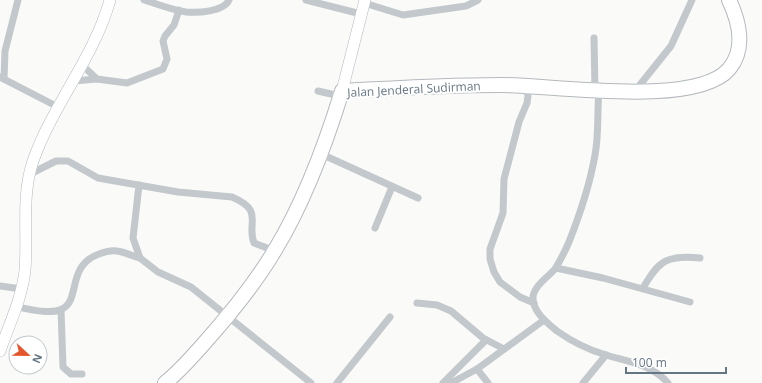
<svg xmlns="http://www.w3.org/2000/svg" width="762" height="383" font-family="'Open Sans',sans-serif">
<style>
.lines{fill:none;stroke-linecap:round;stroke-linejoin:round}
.secondary-casing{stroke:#b3babf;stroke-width:12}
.highway-casing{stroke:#b4b9bd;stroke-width:16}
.street{stroke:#c3c8cc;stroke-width:7}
.secondary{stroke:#fff;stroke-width:11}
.highway{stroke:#fff;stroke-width:14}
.labels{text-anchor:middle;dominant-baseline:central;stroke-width:4;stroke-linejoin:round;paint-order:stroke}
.street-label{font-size:12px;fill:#657683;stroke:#fff}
</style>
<rect width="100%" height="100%" fill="#fafaf8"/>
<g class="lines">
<defs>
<g id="secondary">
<polyline points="342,91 365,0"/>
<path d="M0 351C9 324 22 299 25 270 28 234 21 196 33 161 53 104 94 58 110 0"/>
</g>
<path id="highway" d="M165 383C181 370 194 355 207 340 232 312 256 282 275 250 303 204 326 143 342 91 395 88 448 85 502 85 551 85 696 108 729 69 746 49 739 21 729 0"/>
</defs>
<!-- secondary casing -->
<use href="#secondary" class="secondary-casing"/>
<!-- highway casing -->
<use href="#highway" class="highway-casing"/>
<!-- street -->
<g class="street">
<path d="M144 0C157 4 172 10 186 12 197 13 224 12 229 0"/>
<polyline points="306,0 361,14"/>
<polyline points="364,3 403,15 466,6 478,0"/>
<polyline points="594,38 595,91"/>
<polyline points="82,65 97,79 127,83 163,69 167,59 163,41 165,36 174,25 179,10"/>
<polyline points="0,77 58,107"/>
<polyline points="4,79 5,51 18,0"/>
<polyline points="74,81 97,79"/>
<polyline points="526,85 528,96 527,103 519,122 504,179 503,213 490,249 490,259 494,272 500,282 520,297 534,303"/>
<polyline points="318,91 340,96"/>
<path d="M599 91C597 112 599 134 595 155 590 184 580 214 569 242 565 251 560 261 555 269 548 277 534 286 533 297 532 311 547 323 557 331 571 341 589 350 606 355 629 362 651 364 668 383"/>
<polyline points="635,91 671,46 692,0"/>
<polyline points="319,153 418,198"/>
<path d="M30 174 56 161H68L98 178 178 192 232 197C265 211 246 223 254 243L275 251"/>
<polyline points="139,185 133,238 140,258 158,272 191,287 311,383"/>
<polyline points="375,228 392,187"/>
<polyline points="556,268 603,278 690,302"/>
<polyline points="0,286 22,289"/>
<path d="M643 288C659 260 667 255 700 258"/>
<polyline points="417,303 437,305 451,311 483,338 504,349"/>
<path d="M17 307C30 309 50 315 62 309 81 300 66 266 99 254 104 252 111 250 117 251 125 252 132 256 140 258"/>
<polyline points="61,310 63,367 71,374 82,374"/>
<polyline points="477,369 488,383"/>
<polyline points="337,383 390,317"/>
<polyline points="443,383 486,340"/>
<polyline points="451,383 477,369 544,320"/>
<polyline points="583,383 606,355"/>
</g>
<!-- secondary -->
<use href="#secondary" class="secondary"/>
<!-- highway -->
<use href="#highway" class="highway"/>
</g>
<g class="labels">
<!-- street labels -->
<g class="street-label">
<text transform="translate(414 89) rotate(-3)">Jalan Jenderal Sudirman</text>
</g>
</g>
<!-- north arrow -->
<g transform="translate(28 355) rotate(112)"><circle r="19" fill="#ffffff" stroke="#c1c8cd"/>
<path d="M0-3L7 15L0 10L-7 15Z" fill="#e4572e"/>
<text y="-6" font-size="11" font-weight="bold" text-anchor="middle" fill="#657683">N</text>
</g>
<!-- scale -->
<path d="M626 367v6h100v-6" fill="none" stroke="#657683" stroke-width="2"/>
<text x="632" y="367" font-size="12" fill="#657683" stroke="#ffffff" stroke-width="3" paint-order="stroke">100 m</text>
</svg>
